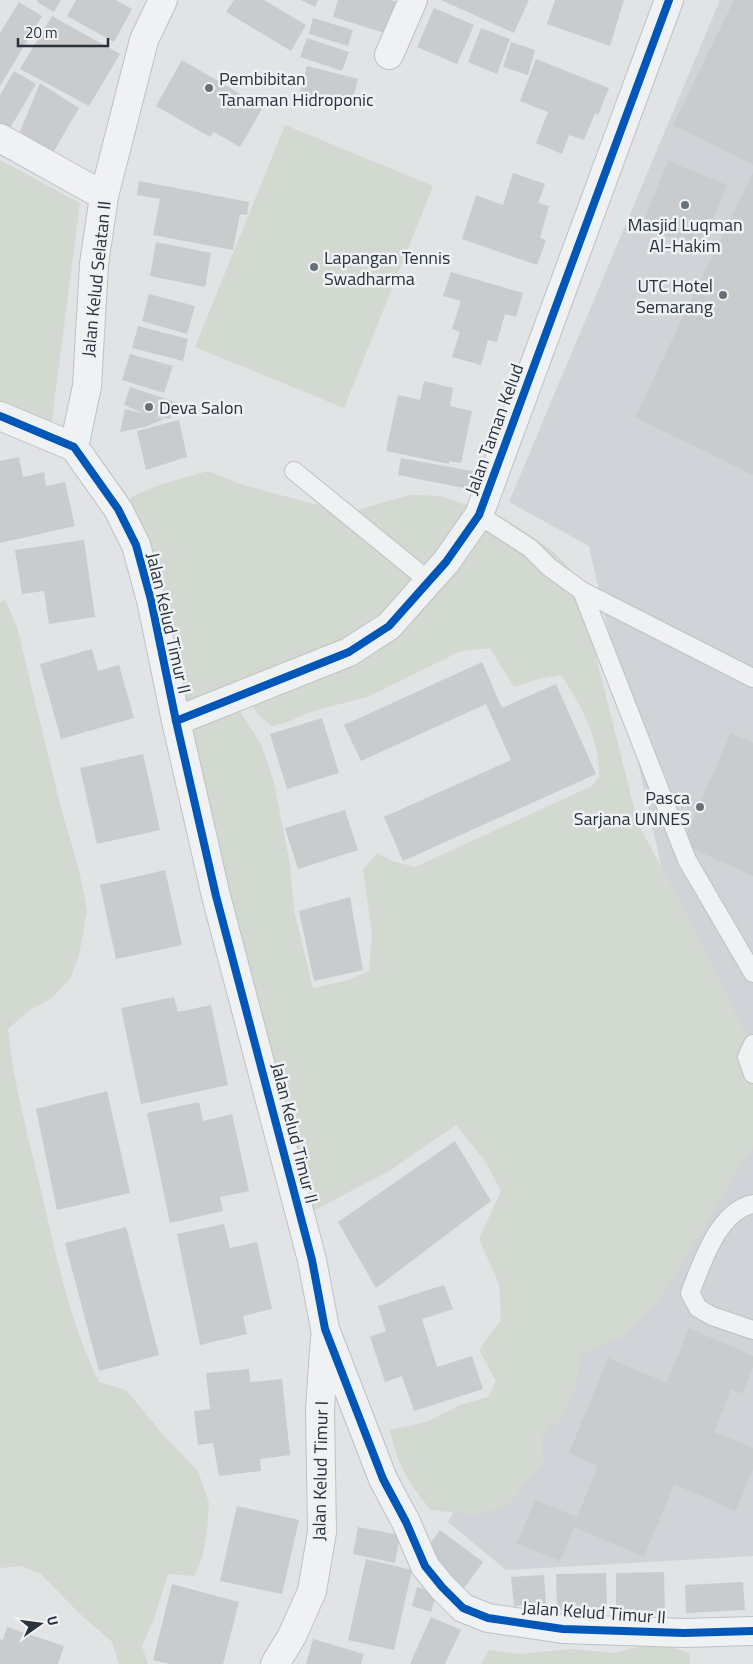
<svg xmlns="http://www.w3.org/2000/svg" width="753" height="1664" font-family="'Titillium Web',sans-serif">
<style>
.built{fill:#d0d3d8}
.green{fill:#d2d9d1}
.building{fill:#c9cbcd}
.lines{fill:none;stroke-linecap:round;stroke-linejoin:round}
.lane-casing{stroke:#bfc1c3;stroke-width:20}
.street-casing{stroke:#bfc1c3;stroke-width:30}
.lane{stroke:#f0f1f3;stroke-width:18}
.street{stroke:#f0f1f3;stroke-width:28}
.cycleway-casing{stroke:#eff2f5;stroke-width:11}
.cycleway{stroke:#0057b8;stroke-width:8}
.poi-dot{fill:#6a7077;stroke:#eff2f5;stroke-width:2}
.labels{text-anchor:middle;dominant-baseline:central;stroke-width:5;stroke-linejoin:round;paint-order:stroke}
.poi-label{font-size:18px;fill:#2a323c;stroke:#eff2f5;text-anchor:start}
.street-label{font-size:18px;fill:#2a323c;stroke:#eff2f5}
</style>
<rect width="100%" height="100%" fill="#e1e3e5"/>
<!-- built -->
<polygon class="built" points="720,0 753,0 753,1556 506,1570 448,1522 707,1068 589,546 509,502"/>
<!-- green -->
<g class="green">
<polygon points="285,125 433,186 344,408 195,347"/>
<polygon points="0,160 80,203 51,427 0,406"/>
<path d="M208 471 246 486 348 513 409 495 441 496 502 517 553 551 572 571 594 648 638 824 684 909 753 1049V1149L744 1160 675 1276 654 1306 625 1336 581 1355 575 1388 563 1417 542 1436 543 1463 507 1506 478 1515 431 1510C409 1484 397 1464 390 1430L426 1422 460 1405 488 1397 496 1381 479 1350 501 1320 499 1284 479 1239 501 1191 485 1161 456 1125 389 1171 313 1211 175 735 239 710 261 744 274 782 290 865 294 910 313 988 349 980 369 971 372 934 363 870 377 853 392 861 415 867 592 786 599 777C600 740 582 706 561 675L539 679 514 687 490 648 461 651 370 696 310 712 288 722 272 726 258 715 250 701 171 708 127 546 131 497 162 484Z"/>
<path d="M5 599 17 627 61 808 79 870 87 911 79 955 70 979 52 998 27 1012 8 1029C13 1081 27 1131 39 1182 55 1250 68 1319 99 1382L126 1390 165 1437 198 1471 209 1503 207 1533 202 1558 194 1576 168 1574 154 1619 142 1646 148 1664H119L112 1642 78 1612 41 1574 21 1566 0 1568V603Z"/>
<polygon points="655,1642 690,1653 690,1664 481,1664 489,1650 520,1654 571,1649 614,1653"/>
</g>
<!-- building -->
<g class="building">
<polygon points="38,0 61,0 54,12 37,2"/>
<polygon points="76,0 116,0 132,9 114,42 67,16"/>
<polygon points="234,0 264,0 306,25 291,51 226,12"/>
<polygon points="301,0 318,0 315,7"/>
<polygon points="338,0 390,0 401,3 391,35 333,17"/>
<polygon points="441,0 529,0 514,33"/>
<polygon points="555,0 624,0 610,46 547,24"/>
<polygon points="734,0 753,0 753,165 673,125"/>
<polygon points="19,2 42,16 0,86 0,33"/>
<polygon points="434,8 474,25 457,64 417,47"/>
<polygon points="52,16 120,54 89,106 20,69"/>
<polygon points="313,18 353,30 348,46 309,34"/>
<polygon points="481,28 510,39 497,74 468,62"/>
<polygon points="307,38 349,52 342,71 300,57"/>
<polygon points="511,42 535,50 528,75 503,67"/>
<polygon points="536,59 609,88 598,115 595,113 584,140 569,135 562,154 536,143 548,112 520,101"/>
<polygon points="182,60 263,107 240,147 214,132 210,137 156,106"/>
<polygon points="307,66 358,79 350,109 299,95"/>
<polygon points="14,71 36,84 9,130 0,125 0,95"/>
<polygon points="40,83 79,108 50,158 17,139"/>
<polygon points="668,161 727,185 701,250 642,226"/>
<polygon points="753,172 753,475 635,417"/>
<polygon points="513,173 545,184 538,203 549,206 540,238 546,240 537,265 462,239 476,195 503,205"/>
<polygon points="139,181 249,202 247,215 240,214 233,250 153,235 160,199 137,195"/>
<polygon points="156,242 211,253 205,287 150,276"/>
<polygon points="451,272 523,293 516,317 505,314 497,342 488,340 481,365 452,357 460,332 452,329 461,301 443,296"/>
<polygon points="149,294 195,306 187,334 142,321"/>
<polygon points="138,326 188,339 183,361 132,348"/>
<polygon points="130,354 173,366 164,393 122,380"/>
<polygon points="424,381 453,388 450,406 472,411 461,463 449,461 449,464 386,451 398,395 420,400"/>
<polygon points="130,387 176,402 170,419 154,416 164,419 145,427 120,432 125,409 145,414 124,405"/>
<polygon points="179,420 187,457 146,470 137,431"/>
<polygon points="19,457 23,477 44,472 46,486 65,482 75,526 0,543 0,461"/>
<polygon points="401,458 477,472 474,490 398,475"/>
<polygon points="84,540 95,617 49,624 44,591 22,594 15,550"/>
<polygon points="92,649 98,671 119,665 134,718 61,739 40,664"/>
<polygon points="482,662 502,708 556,684 596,774 403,861 384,817 511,760 486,704 361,761 344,725"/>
<polygon points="322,718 339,773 287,789 270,734"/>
<polygon points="731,733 753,743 753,876 682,844"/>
<polygon points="143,754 160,830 97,844 80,768"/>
<polygon points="345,810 358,850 298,869 285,828"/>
<polygon points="165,870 182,945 116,959 100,885"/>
<polygon points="350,897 363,970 314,981 299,911"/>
<polygon points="174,997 178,1012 211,1005 228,1085 141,1104 121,1008"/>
<polygon points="107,1091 130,1193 57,1210 36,1109"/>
<polygon points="199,1102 203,1121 232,1114 249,1191 220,1197 223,1211 170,1223 147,1113"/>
<polygon points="455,1141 491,1201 376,1288 338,1222"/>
<polygon points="224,1224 230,1248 257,1242 272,1309 243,1316 247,1334 200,1345 177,1234"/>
<polygon points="126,1227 159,1355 99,1371 65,1243"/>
<polygon points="444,1285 453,1309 422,1319 437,1367 472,1356 483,1389 414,1411 402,1376 385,1382 370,1337 386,1331 378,1306"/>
<polygon points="689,1328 753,1356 753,1367 742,1394 731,1389 714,1432 753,1448 753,1469 736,1511 674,1484 644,1557 574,1527 560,1561 517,1543 535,1500 577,1517 598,1466 569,1453 608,1358 667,1383"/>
<polygon points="249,1369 250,1382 282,1379 290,1455 260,1459 261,1471 219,1476 213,1443 198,1445 194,1411 210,1409 206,1373"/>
<polygon points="237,1506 299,1520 282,1594 220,1581"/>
<polygon points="358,1527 400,1535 395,1563 353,1554"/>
<polygon points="440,1530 483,1562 462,1591 427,1548"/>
<polygon points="366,1559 412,1570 394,1650 348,1640"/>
<polygon points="664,1572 665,1614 616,1615 616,1573"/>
<polygon points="606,1573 607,1609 557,1610 556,1574"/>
<polygon points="544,1575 546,1604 514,1606 511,1577"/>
<polygon points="743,1582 745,1610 686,1613 685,1585"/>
<polygon points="172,1584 239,1602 223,1664 170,1664 153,1660"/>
<polygon points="417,1587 437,1593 431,1612 412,1606"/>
<polygon points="431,1617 461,1630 445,1664 410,1664"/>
<polygon points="7,1627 64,1646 58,1664 0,1664 0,1639 3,1640"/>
<polygon points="313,1639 364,1654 361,1664 306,1664"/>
</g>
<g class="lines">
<defs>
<g id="lane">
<polyline points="294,471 429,581"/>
<polyline points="479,515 530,548 549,567 582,591 687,860 753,973"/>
<polyline points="582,591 753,678"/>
<polyline points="753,1044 747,1057 753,1074"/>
<path d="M753 1204C718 1211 702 1263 690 1293L698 1308 712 1316 753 1330"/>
</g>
<g id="street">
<polyline points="389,55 413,0"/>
<polyline points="0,138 104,196"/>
<polyline points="0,416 74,447 118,509 136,545 151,600 176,721 216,896 312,1260 325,1329 383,1479 406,1522 425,1566 442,1587 463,1608 488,1618 563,1629 684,1633 753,1631"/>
<polyline points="74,447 87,386 94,264 104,196 144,40 163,0"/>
<polyline points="176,721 349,652 389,626 446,562 479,515 669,0"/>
<polyline points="275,1664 292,1636 312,1591 322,1532 320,1409 325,1338"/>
</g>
</defs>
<!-- lane casing -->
<use href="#lane" class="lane-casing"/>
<!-- street casing -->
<use href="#street" class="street-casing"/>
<!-- lane -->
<use href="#lane" class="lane"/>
<!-- street -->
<use href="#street" class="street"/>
<defs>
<g id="cycleway">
<polyline points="0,416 74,447 118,509 136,545 151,600 176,721 216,896 312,1260 325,1329 383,1479 406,1522 425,1566 442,1587 463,1608 488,1618 563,1629 684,1633 753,1631"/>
<polyline points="176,721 349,652 389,626 446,562 479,515 669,0"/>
</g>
</defs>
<!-- cycleway casing -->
<use href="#cycleway" class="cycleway-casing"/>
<!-- cycleway -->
<use href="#cycleway" class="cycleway"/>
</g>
<!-- markers -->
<g class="poi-dot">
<circle cx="209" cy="88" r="5"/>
<circle cx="685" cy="205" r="5"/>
<circle cx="314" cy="267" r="5"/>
<circle cx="723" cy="295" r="5"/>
<circle cx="149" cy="407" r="5"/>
<circle cx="700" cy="807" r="5"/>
</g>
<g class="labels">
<!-- poi labels -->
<g class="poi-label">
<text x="219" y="78">Pembibitan<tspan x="219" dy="21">Tanaman Hidroponic</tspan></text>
<text x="685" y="224" text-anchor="middle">Masjid Luqman<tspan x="685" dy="21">Al-Hakim</tspan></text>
<text x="324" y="257">Lapangan Tennis<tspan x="324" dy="21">Swadharma</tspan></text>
<text x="713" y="285" text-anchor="end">UTC Hotel<tspan x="713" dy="21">Semarang</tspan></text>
<text x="159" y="407">Deva Salon</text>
<text x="690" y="797" text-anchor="end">Pasca<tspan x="690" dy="21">Sarjana UNNES</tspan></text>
</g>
<!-- street labels -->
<g class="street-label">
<text transform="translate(96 279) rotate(-84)">Jalan Kelud Selatan II</text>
<text transform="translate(494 429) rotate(-70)">Jalan Taman Kelud</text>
<text transform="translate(169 623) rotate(77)">Jalan Kelud Timur II</text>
<text transform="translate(295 1133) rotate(76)">Jalan Kelud Timur II</text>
<text transform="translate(320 1471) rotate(-89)">Jalan Kelud Timur I</text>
<text transform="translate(594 1612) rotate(4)">Jalan Kelud Timur II</text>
</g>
</g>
<!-- north arrow -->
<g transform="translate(40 1624) rotate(76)" stroke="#eff2f5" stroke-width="4" paint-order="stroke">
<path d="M0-4L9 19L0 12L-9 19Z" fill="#2a323c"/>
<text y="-8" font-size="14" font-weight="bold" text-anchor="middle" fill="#2a323c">U</text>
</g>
<!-- scale -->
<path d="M18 38v8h90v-8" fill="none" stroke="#2a323c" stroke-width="2.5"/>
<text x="25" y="38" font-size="15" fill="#2a323c" stroke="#eff2f5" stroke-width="4" paint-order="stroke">20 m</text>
</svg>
